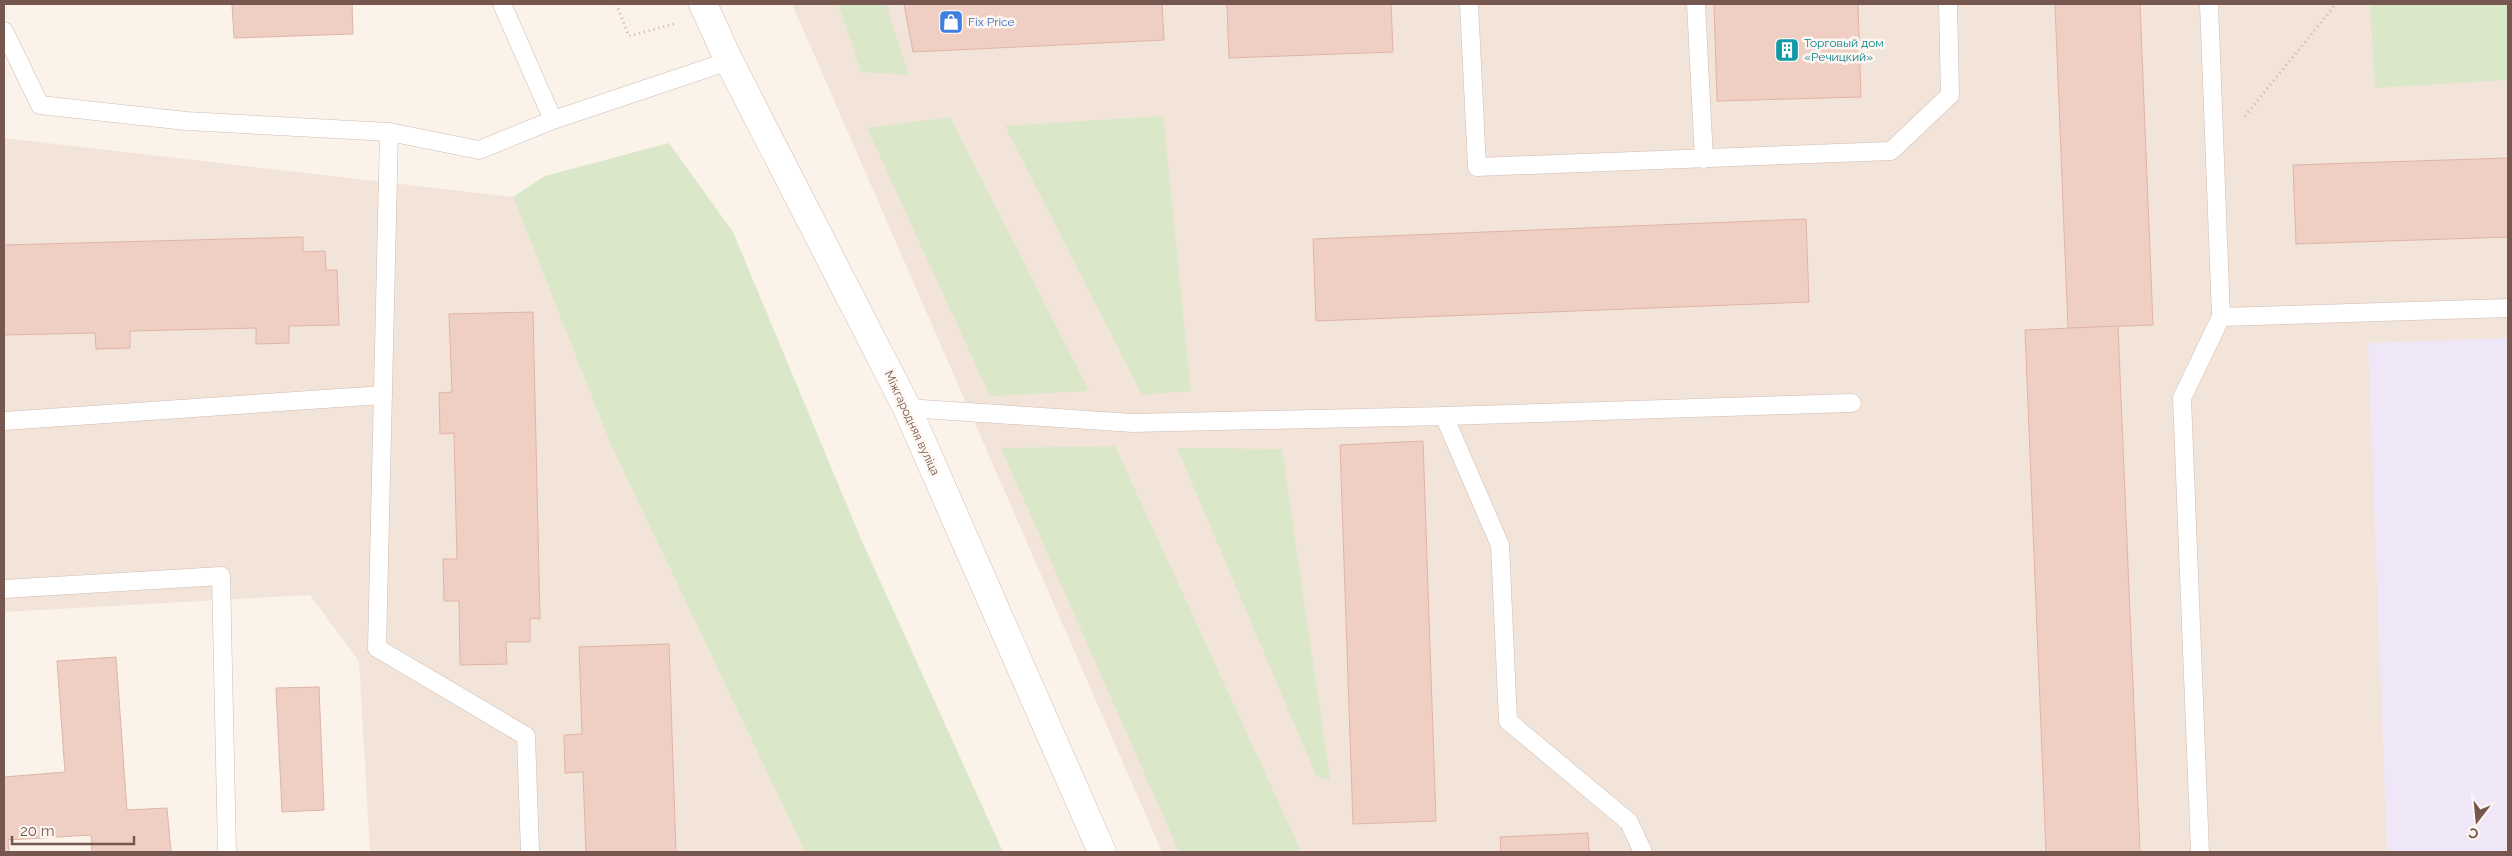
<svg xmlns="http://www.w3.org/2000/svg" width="2512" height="856" font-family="Raleway,sans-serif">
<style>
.residential{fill:#f2e4d9}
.education{fill:#efe7f8}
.green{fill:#dae8c9}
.building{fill:#efcfc4;stroke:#e0b4a5}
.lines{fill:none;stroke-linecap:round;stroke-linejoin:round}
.lane-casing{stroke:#cfbcb3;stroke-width:19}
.secondary-casing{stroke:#d2bbb1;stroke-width:29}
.path{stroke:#d4b2a6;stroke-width:3;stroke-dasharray:1 4;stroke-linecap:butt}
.lane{stroke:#fff;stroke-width:18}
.secondary{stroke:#fff;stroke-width:28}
.labels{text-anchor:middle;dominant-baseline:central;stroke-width:5;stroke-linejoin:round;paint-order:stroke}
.shop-label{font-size:12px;fill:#366cbe;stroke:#fef7f1;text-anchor:start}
.culture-label{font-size:12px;fill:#0d838f;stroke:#fef7f1;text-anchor:start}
.street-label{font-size:12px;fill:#75574f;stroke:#fef7f1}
</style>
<rect width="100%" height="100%" fill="#fbf2ea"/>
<!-- residential -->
<g class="residential">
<polygon points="792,4 2508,4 2508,852 1162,852"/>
<polygon points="4,138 513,197 610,443 805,852 370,852 359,661 310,595 4,612"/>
</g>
<!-- education -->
<polygon class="education" points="2508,338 2508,852 2387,852 2368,343"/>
<!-- green -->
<g class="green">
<polygon points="838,4 886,4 909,75 861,72"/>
<polygon points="2370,4 2508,4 2508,80 2375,88"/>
<polygon points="1163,116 1191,391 1142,395 1005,126"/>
<polygon points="950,117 1089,391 990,396 867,128"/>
<polygon points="669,143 733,232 861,539 1003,852 805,852 610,443 513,197 545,176"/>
<polygon points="1115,446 1300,849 1294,852 1179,852 1001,448"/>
<polygon points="1177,448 1282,449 1330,780 1317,777"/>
</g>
<!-- building -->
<g class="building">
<polygon points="232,4 352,4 353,34 234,38"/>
<polygon points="904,4 1162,4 1164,40 913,52"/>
<polygon points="1227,4 1391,4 1393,52 1229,58"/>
<polygon points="1714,4 1858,4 1861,97 1717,101"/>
<polygon points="2055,4 2140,4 2153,325 2068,328"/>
<polygon points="2508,158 2508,237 2296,244 2293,165"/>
<polygon points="1806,219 1809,302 1316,321 1313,239"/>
<polygon points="303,237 303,252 325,251 326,270 337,270 339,325 289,326 289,343 256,344 256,328 130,331 130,348 96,349 95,333 4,335 4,245"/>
<polygon points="533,312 540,619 530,618 530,642 506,642 507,664 460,665 459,601 444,601 443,559 457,559 454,433 440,434 439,393 452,392 449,314"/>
<polygon points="2118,326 2140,852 2046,852 2025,330"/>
<polygon points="1423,441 1436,821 1353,824 1340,445"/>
<polygon points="669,644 676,852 586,852 583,772 565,773 564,735 582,734 579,647"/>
<polygon points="116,657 127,810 167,808 171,852 92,852 91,835 8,840 9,852 4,852 4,777 65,772 57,661"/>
<polygon points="319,687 324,810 282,812 276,688"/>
<polygon points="1588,833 1589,852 1501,852 1500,837"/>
</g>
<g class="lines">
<defs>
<g id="lane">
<polyline points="502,4 553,120"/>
<polyline points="1469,4 1477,167 1891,151 1950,95 1948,4"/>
<polyline points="1696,4 1704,159"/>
<polyline points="2209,4 2221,317 2508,308"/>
<polyline points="4,31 40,105 186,121 389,132"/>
<polyline points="907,408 1133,423 1444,416 1500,545 1508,721 1629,822 1643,852"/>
<polyline points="1444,416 1852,403"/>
<polyline points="4,421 383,395"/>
<polyline points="4,589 221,576 227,852"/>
<polyline points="530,852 526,736 377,648 389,132 479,150 553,120 729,61"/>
<polyline points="2200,852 2182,398 2221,317"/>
</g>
<polyline id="secondary" points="703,4 729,61 907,408 1102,852"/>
</defs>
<!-- lane casing -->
<use href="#lane" class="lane-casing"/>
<!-- secondary casing -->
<use href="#secondary" class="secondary-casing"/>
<!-- path -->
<g class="path">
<polyline points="616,4 629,36 674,24"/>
<polyline points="2245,116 2336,4"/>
</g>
<!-- lane -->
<use href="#lane" class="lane"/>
<!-- secondary -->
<use href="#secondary" class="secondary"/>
</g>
<!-- icons -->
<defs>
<symbol id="shop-square" viewBox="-11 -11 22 22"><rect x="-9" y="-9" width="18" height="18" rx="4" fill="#3f7fe0" stroke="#fef7f1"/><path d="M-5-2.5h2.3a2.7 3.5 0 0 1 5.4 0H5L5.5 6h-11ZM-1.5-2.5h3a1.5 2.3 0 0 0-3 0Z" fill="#fff"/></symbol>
<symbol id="building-square" viewBox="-11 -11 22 22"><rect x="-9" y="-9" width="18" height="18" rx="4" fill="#0f9aa8" stroke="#fef7f1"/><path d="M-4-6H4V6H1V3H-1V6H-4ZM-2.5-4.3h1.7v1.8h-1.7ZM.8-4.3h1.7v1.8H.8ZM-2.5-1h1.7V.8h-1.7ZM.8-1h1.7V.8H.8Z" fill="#fff"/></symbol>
</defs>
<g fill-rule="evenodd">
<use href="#shop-square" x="937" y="8" width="28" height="28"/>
<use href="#building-square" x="1773" y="36" width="28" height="28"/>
</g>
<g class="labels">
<!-- shop labels -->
<g class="shop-label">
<text x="968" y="22">Fix Price</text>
</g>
<!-- culture labels -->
<g class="culture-label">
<text x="1804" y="43">Торговый дом<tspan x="1804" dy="14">«Речицкий»</tspan></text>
</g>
<!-- street labels -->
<g class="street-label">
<text transform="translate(912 423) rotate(65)">Міжгародняя вуліца</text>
</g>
</g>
<!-- border -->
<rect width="2512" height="856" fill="none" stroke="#75574f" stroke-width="10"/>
<!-- north arrow -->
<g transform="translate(2477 821) rotate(196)" stroke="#fef7f1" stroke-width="4" paint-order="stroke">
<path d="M0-4L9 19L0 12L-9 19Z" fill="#75574f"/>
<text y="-8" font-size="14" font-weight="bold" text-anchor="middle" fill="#75574f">С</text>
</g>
<!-- scale -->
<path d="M12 836v8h122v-8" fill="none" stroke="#75574f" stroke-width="2.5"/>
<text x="20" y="836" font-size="15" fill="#75574f" stroke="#fef7f1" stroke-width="4" paint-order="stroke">20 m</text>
</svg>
